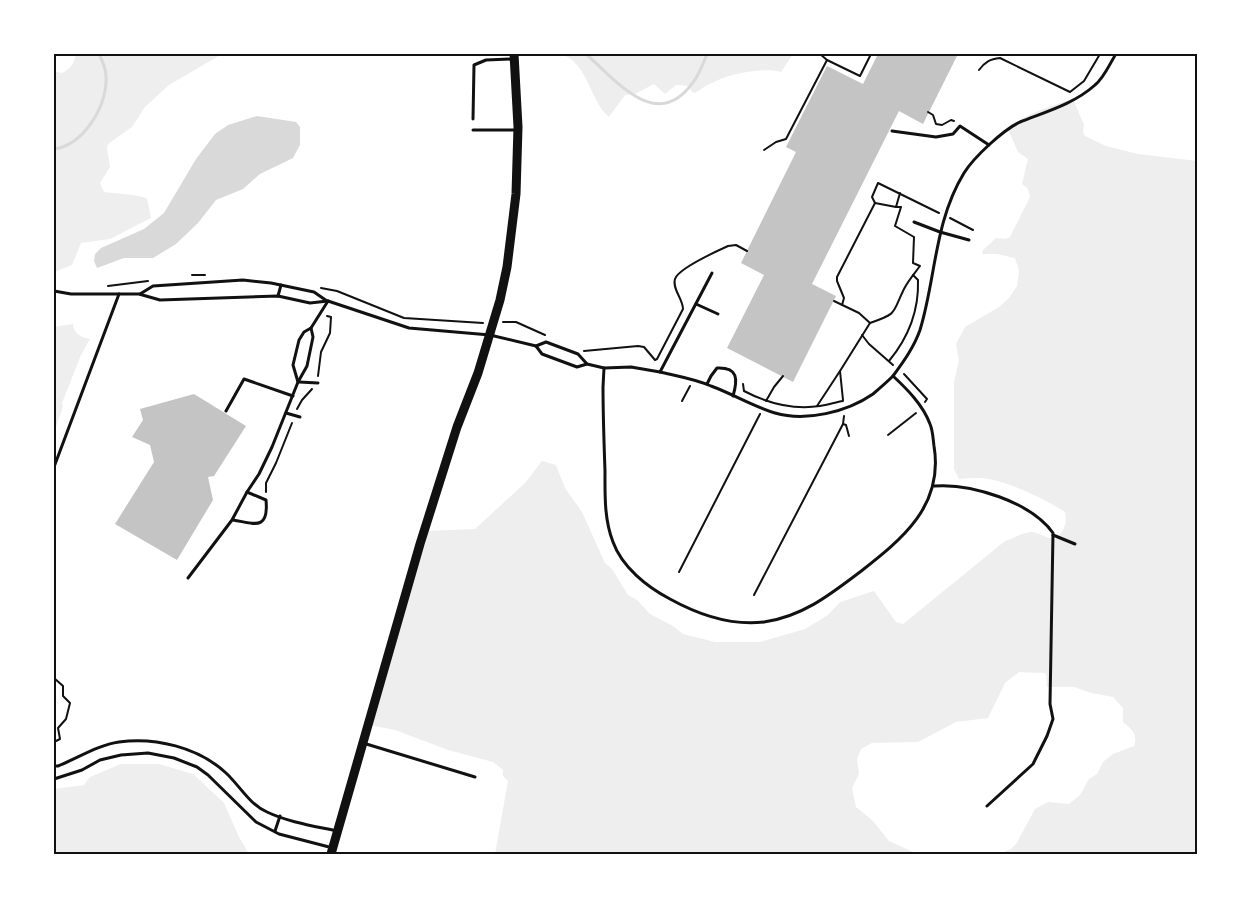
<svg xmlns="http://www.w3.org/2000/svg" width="1251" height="908" font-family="'PT Serif',serif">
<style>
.green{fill:#eee}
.water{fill:#d9d9d9}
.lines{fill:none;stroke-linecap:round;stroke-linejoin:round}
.stream{stroke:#d9d9d9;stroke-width:3}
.building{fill:#c4c4c4}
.path{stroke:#111;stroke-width:2}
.service{stroke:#111;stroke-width:3}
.secondary{stroke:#111;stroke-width:9}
.neatline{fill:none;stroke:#111;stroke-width:2}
</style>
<rect width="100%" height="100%" fill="#fff"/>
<!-- green -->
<g class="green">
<path d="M76 54H222L169 85 145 107 132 127 108 144 107 148 110 167 100 183 104 192 133 195 147 198 151 218 110 239 81 243 72 265 54 272V71L62 73C71 68 74 64 76 54Z"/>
<path d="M560 54H793L781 72C763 67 728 74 712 83 706 85 700 90 695 93L691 91 689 86 676 85 665 94 654 84 635 94 625 95 609 117C592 102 590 77 574 62 571 58 565 56 560 54Z"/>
<path d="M1073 99 1084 125 1083 132 1085 136 1106 146 1138 154 1197 161V854H999L1011 849 1016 844 1035 809 1048 802 1069 804 1080 795 1089 779 1097 774 1103 762 1113 754 1134 746C1138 734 1132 729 1123 722V708L1113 697 1091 693 1074 687H1047L1046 674 1044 673 1019 672 1005 683 988 718 956 722 918 742 872 743 861 749 857 759 859 774 852 788 856 807 873 821 889 841 918 854H495L508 781 503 776V770L493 762 448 750 395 730 369 725 427 531 475 529 525 483 542 461 556 465 565 488 582 512 605 563 612 569 628 595 637 600 650 614 673 626 683 634 715 642H760L805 629 828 615 840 602 874 591 896 622 903 624 1005 541C1014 539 1022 532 1032 532 1041 533 1048 540 1056 539 1064 531 1068 522 1065 512 1045 499 1006 480 982 478 975 478 967 478 959 479L954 469V382L959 360 956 344 965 327 999 307 1009 298 1017 286 1019 271 1015 258 997 254H982L983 250 996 238 1005 239 1010 237 1030 197 1028 189 1022 184 1028 159 1018 152 1007 127C1028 114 1049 106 1073 99Z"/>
<path d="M73 324C73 333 82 338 90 339L81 355 62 403 63 407 54 432V327Z"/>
<polygon points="121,764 159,764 193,774 224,803 239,837 249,854 54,854 54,789 84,785 90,777"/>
</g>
<!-- water -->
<polygon class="water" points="257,116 296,122 300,127 300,145 293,158 260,174 243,189 216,200 198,223 176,244 153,258 124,258 97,268 94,261 95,254 101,248 144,229 164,213 196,159 215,134 228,125"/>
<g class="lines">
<!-- stream -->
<g class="stream">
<path d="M586 54C618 82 659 136 696 78 700 71 704 62 707 54"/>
<path d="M54 149C84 145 108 105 106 76 106 69 102 60 99 54"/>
</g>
</g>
<!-- building -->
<g class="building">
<polygon points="878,54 958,54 923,124 899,111 812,284 836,296 793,382 727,348 764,275 741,263 796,152 786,147 827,66 863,84"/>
<polygon points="194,394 246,426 214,476 208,477 213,500 177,560 115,524 154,462 150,445 132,437 143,420 140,409"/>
</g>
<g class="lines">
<!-- path -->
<g class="path">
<polyline points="820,54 827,60"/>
<path d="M979 70C985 62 990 59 1000 58L1070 92 1084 81 1100 54"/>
<polyline points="928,112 933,115 936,124 942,125 951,120 954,121"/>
<polyline points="764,150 776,142 786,139 827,60 860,76 871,54"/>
<polyline points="900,193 896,207 875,203 872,197 878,183 939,213"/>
<polyline points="950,218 973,230"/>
<polyline points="192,275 205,275"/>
<polyline points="108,286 148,281"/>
<polyline points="321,288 337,291 404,318 483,323"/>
<polyline points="834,301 859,313 870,323 840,371 843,400"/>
<polyline points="842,305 844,298 837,281 837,277 875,203"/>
<polyline points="503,322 516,322 545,335"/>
<path d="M870 323C899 313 892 313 904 289 908 281 914 274 920 266L913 263 914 237 895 226 901 207H896"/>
<polyline points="862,335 869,344 893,365"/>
<path d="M584 351 638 346 644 347 655 360 657 359 683 309C683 299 672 289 675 279 678 269 717 251 728 246L736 245 747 251"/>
<path d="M889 361C908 338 919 310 918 280L913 275"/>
<polyline points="904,374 927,399 925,402"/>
<polyline points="318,376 321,352 330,333 331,317 327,316"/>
<path d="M743 384 744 391C767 403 793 410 820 406 828 405 836 402 843 401"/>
<polyline points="682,401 690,386"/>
<polyline points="766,401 774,387 783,376"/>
<polyline points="817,406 840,371"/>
<polyline points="297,409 302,400 312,389"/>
<polyline points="843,424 846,425 849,436"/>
<polyline points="888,435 916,413"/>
<polyline points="266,492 266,483 276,463 292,423"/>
<polyline points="679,572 760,414"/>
<polyline points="754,595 843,424 844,416"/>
<polyline points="54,678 63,686 63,696 70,703 66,719 58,728 60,739 54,742"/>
</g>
<!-- service -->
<g class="service">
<polyline points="473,119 474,65 486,60 513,59"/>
<polyline points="473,130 517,130"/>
<polyline points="892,131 936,137 953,134 960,126 989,145"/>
<polyline points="914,222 940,232 969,240"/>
<polyline points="54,291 71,294 139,294 160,300 278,296 310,303 328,301"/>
<polyline points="140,294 153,286 243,280 271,283 314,292 327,301"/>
<polyline points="278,296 281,285"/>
<polyline points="696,304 718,314"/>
<polyline points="536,346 542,354 577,367 587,364"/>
<polyline points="604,368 631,367 660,372 712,273"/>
<path d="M660 372C677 376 695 379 711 386 733 394 752 406 775 413 806 422 847 412 873 394 880 388 887 382 893 376"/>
<path d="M298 382 293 365 299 340 304 332 311 328 328 301 409 328 490 335 536 346 546 342 578 354 587 364 604 368 603 387C603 415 604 443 605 471 605 494 604 519 613 542 622 567 647 587 670 599 699 615 731 626 764 622 802 617 831 594 860 572 902 539 944 506 934 446 933 439 933 431 930 424 923 405 907 389 893 376 904 361 914 347 920 330 936 278 934 222 964 173 974 157 1003 130 1020 122 1045 112 1074 104 1095 85 1104 78 1110 63 1116 54"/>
<polyline points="299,382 318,383"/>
<path d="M707 384 711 376 717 368C738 367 738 379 733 396"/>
<polyline points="226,411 244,379 293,396"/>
<polyline points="286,413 300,417"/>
<polyline points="54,467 119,294"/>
<path d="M934 486C971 483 1031 502 1053 533L1050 704 1053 719 1047 736 1033 764 987 806"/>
<path d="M233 520C253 523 269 532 266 500L247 492"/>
<polyline points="1053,535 1075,544"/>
<polyline points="188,578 232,520 247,492 259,474 272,447 298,382 307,366 313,337 311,328"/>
<polyline points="363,743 475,777"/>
<path d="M54 766H58C78 758 98 745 119 742 155 737 198 747 226 773 240 786 249 804 267 812 288 822 314 826 337 831"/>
<polyline points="54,779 82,770 100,760 121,755 148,753 174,758 197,767 208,775 256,822 279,834 333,848"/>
<polyline points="275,831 280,816"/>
</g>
<!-- secondary -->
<polyline class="secondary" points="331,854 420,544 457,427 478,373 500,300 507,267 516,194 518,127 514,54"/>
</g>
<!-- border -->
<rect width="1251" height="908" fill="none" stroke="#ffffff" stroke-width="110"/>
<rect x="55" y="55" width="1141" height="798" class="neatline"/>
</svg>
